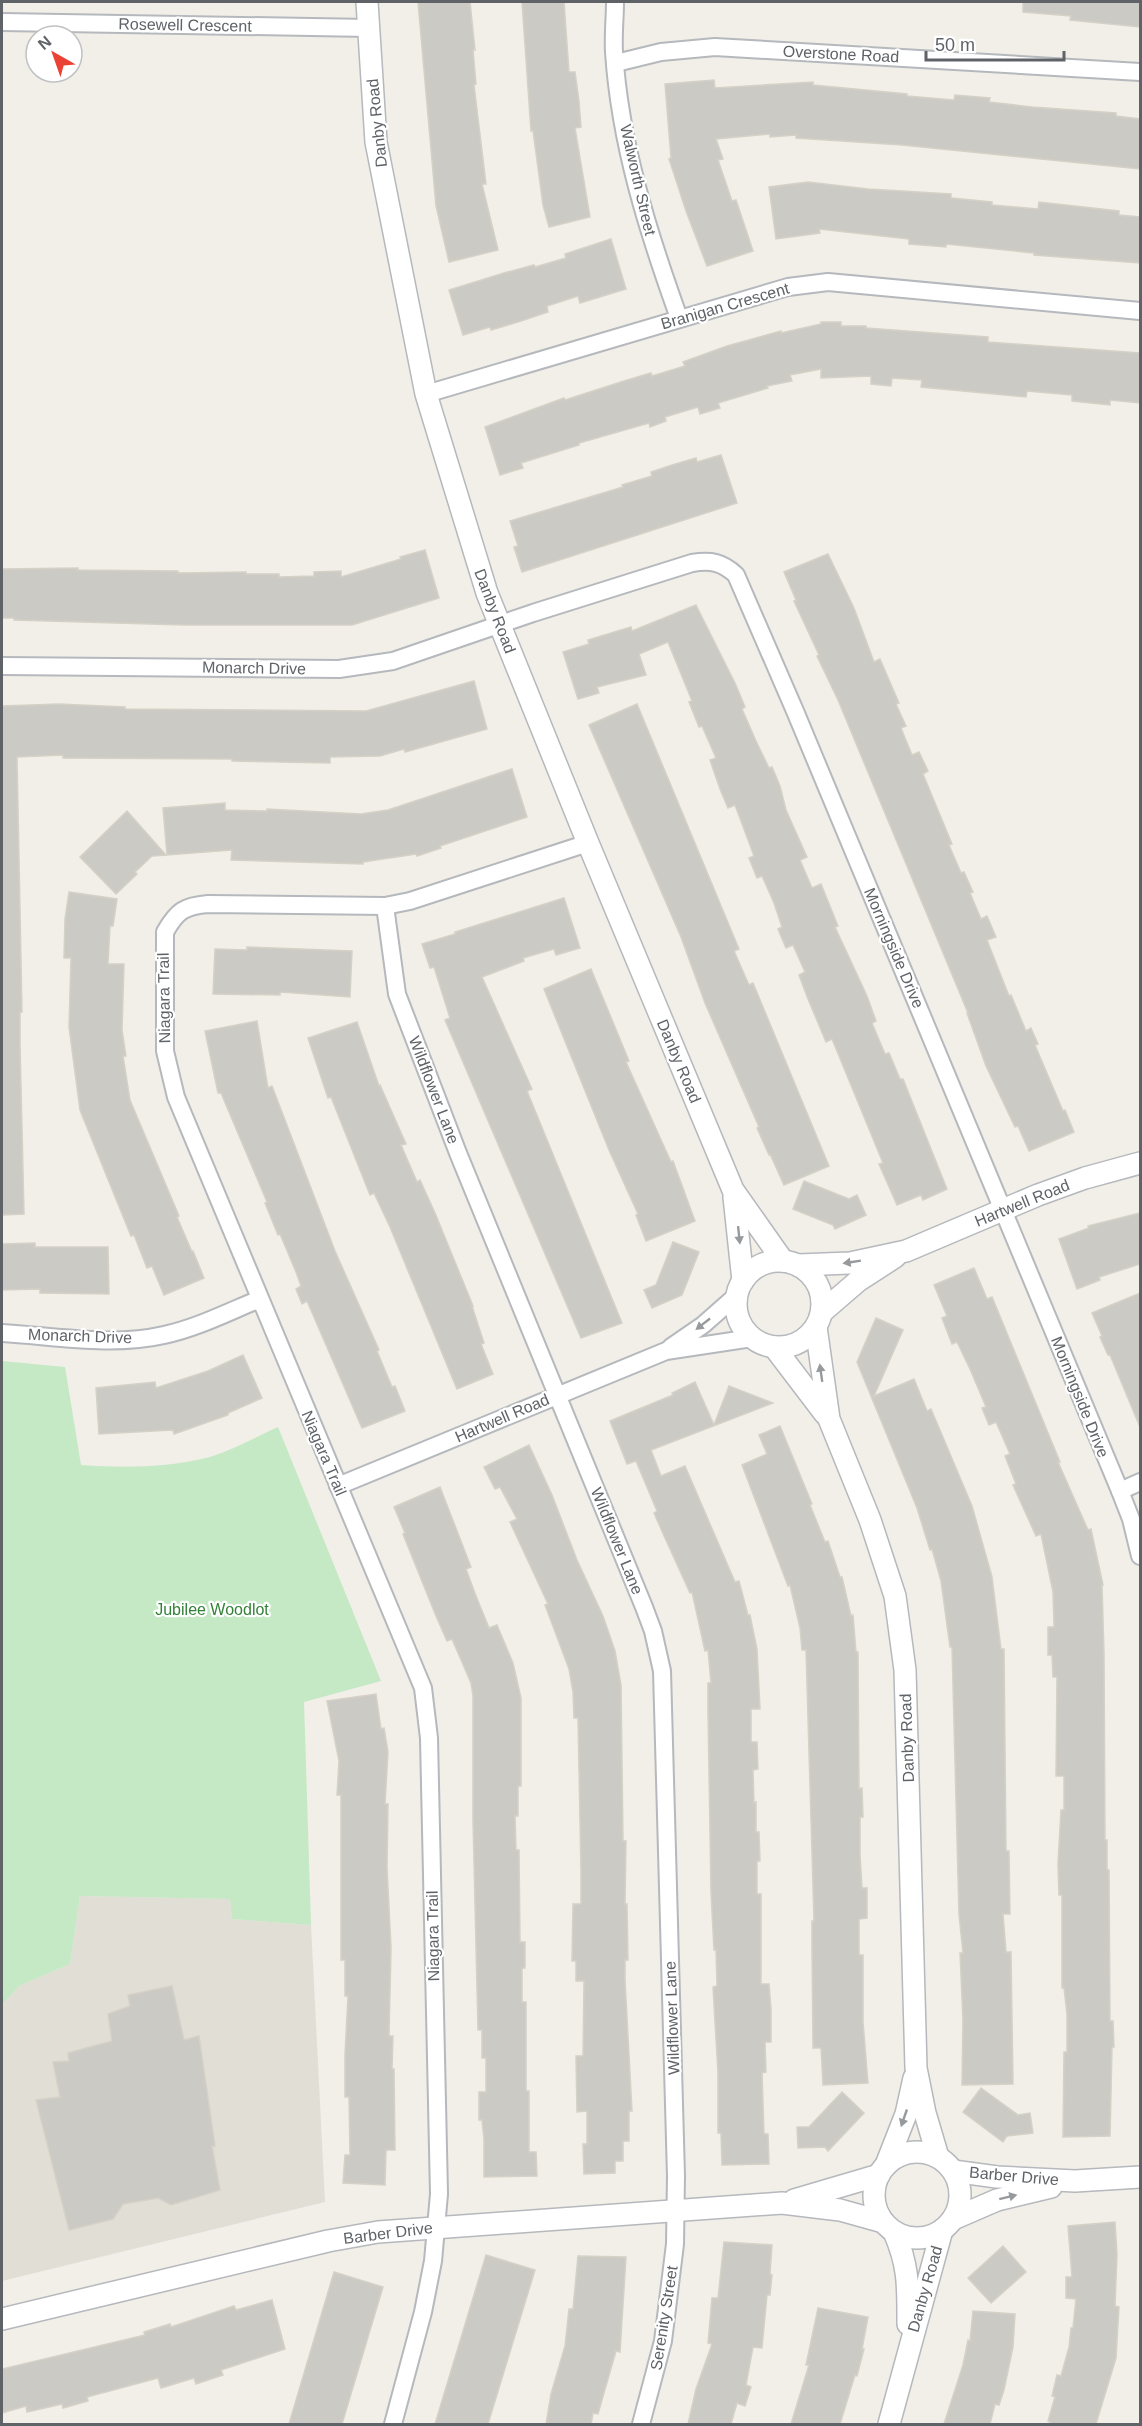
<svg xmlns="http://www.w3.org/2000/svg" width="1142" height="2426" font-family="Helvetica,sans-serif">
<style>
.education{fill:#e1ded6}
.green{fill:#c5e8c5}
.building{fill:#cccac5;stroke:#d6d1c6;stroke-width:1.5}
.lines{fill:none;stroke-linecap:round;stroke-linejoin:round}
.minor-casing{stroke:#b5b8bc;stroke-width:20}
.tertiary-casing{stroke:#b5b8bc;stroke-width:24}
.minor{stroke:#fff;stroke-width:16}
.tertiary{stroke:#fff;stroke-width:21}
.oneway{fill:#979a9d}
.labels{text-anchor:middle;dominant-baseline:central;stroke-width:4.5;stroke-linejoin:round;paint-order:stroke}
.street-label{font-size:16px;fill:#5f6368;stroke:#fff}
.park-label{font-size:16px;fill:#348238;stroke:#fff}
</style>
<rect width="100%" height="100%" fill="#f1efe8"/>
<!-- education -->
<polygon class="education" points="80,1896 230,1899 232,1919 311,1925 325,2202 2,2281 2,2005 19,1986 70,1964"/>
<!-- green -->
<path class="green" d="M2 1361 65 1367 81 1465C125 1468 167 1468 210 1457 233 1450 256 1437 278 1427L381 1681 304 1702 311 1925 232 1919 230 1899 80 1896 70 1964 19 1986 2 2005Z"/>
<!-- building -->
<g class="building">
<polygon points="418,2 470,2 475,50 473,50 476,84 474,85 486,184 482,184 498,250 449,262 436,206"/>
<polygon points="522,2 564,2 569,72 575,72 579,101 581,127 575,128 590,217 549,227 543,205 533,131 531,131"/>
<polygon points="1023,2 1140,2 1140,27 1070,20 1071,16 1023,12"/>
<polygon points="714,80 715,88 813,82 813,85 907,94 907,96 954,100 955,95 990,98 989,102 1032,107 1116,113 1116,116 1140,119 1140,169 902,145 796,138 796,135 770,137 770,134 716,139 723,159 718,160 732,201 736,200 753,251 707,266 686,211 669,159 671,158 665,84"/>
<polygon points="808,182 868,189 951,194 951,198 992,202 992,205 1038,209 1039,202 1119,211 1119,215 1140,217 1140,263 1034,255 1034,253 946,244 946,247 909,244 909,239 819,229 820,233 776,239 769,187"/>
<polygon points="611,239 626,289 580,303 578,296 547,306 548,312 518,322 491,330 490,327 463,335 449,290 504,273 534,265 535,267 566,258 565,254"/>
<polygon points="821,322 841,322 841,326 866,326 866,328 988,337 988,342 1140,353 1140,403 1110,400 1110,405 1072,401 1072,395 1027,391 1026,397 921,387 922,380 892,378 891,386 871,384 871,376 821,378 821,369 790,375 792,381 767,386 768,388 718,403 720,408 700,414 698,407 665,417 666,421 650,427 649,423 579,443 579,445 521,463 523,468 500,475 485,427 564,398 565,400 624,381 651,373 652,376 685,366 683,362 727,346 781,331 781,333 821,324"/>
<polygon points="721,455 737,503 522,572 514,547 518,546 510,521 623,487 622,485 652,476 651,472 672,465 696,458 697,462"/>
<polygon points="425,550 439,598 352,625 184,625 14,620 14,618 2,618 2,569 78,568 78,570 178,571 178,573 246,572 246,574 279,574 279,577 314,576 314,572 341,571 341,577 401,559 400,557"/>
<polygon points="828,554 854,608 874,662 880,659 899,703 896,704 906,726 901,728 912,755 919,752 928,771 923,774 952,844 949,845 961,873 964,872 973,892 970,893 981,919 987,916 996,937 987,940 1009,996 1011,995 1026,1031 1031,1028 1038,1044 1035,1045 1063,1111 1065,1110 1074,1132 1029,1151 1018,1126 1015,1127 986,1066 967,1013 968,1013 838,700 817,656 819,655 794,601 796,600 784,572"/>
<polygon points="696,605 735,683 745,707 742,709 756,741 769,768 772,767 780,786 786,810 807,857 800,860 812,888 821,884 838,926 835,927 867,996 876,1021 872,1023 885,1054 889,1053 900,1079 903,1079 947,1189 923,1200 921,1195 897,1205 879,1164 883,1163 832,1039 826,1042 808,999 799,975 805,972 793,945 786,948 778,929 782,927 774,903 762,876 757,878 749,858 754,856 735,805 728,808 720,789 710,760 716,758 702,726 699,727 689,702 692,701 668,642 639,654 646,675 597,687 599,693 578,699 563,652 589,644 588,640 631,627 632,631"/>
<polygon points="474,681 487,729 405,752 404,749 380,756 330,757 330,763 232,761 232,759 63,758 63,755 17,757 22,1012 20,1012 20,1044 24,1214 2,1215 2,706 59,704 125,707 125,709 366,711"/>
<polygon points="637,704 739,949 734,951 749,985 753,983 829,1166 784,1185 770,1154 769,1155 757,1128 759,1127 705,1003 681,937 589,725"/>
<polygon points="512,769 527,817 440,846 441,848 417,856 416,854 363,862 363,864 231,860 232,850 167,855 163,808 225,803 225,810 267,811 267,809 361,814 388,810"/>
<polygon points="127,811 166,855 152,856 135,872 137,874 116,894 80,857"/>
<polygon points="69,892 117,899 113,926 110,926 108,964 124,964 122,1030 126,1056 123,1056 130,1100 179,1216 177,1217 192,1252 193,1251 204,1278 164,1295 152,1266 147,1268 134,1235 131,1236 80,1110 69,1027 71,958 64,958 65,919"/>
<polygon points="564,898 580,948 556,955 554,949 523,958 524,961 482,977 532,1089 527,1091 622,1323 581,1338 445,1020 450,1018 434,967 430,968 422,944 455,934 455,932"/>
<polygon points="247,947 352,951 350,997 280,992 280,995 213,994 215,949 247,950"/>
<polygon points="591,969 629,1061 626,1062 671,1162 673,1161 695,1221 646,1241 636,1215 638,1214 609,1150 544,989"/>
<polygon points="257,1021 268,1088 272,1086 335,1251 379,1350 377,1351 392,1387 395,1386 405,1411 362,1428 307,1301 302,1304 296,1289 301,1286 296,1272 280,1234 278,1235 265,1203 267,1202 221,1093 218,1093 205,1031"/>
<polygon points="357,1022 379,1086 380,1085 406,1144 401,1145 417,1182 420,1180 435,1213 473,1306 472,1306 484,1343 481,1344 493,1374 457,1389 390,1227 374,1193 370,1195 331,1097 328,1098 308,1038"/>
<polygon points="804,1181 849,1199 857,1195 866,1215 835,1229 833,1225 793,1209"/>
<polygon points="1140,1213 1140,1264 1099,1277 1100,1280 1077,1289 1059,1239 1089,1228 1088,1226"/>
<polygon points="673,1242 699,1252 682,1295 652,1308 644,1290 656,1285"/>
<polygon points="35,1243 35,1247 108,1247 109,1294 40,1293 40,1289 2,1290 2,1244"/>
<polygon points="974,1268 987,1299 992,1297 1060,1462 1058,1462 1088,1530 1091,1529 1103,1585 1102,1585 1104,1654 1105,1840 1107,1840 1107,1870 1109,1870 1110,2021 1113,2021 1114,2047 1112,2047 1110,2136 1063,2137 1064,2052 1067,2052 1067,2014 1064,1988 1062,1988 1062,1895 1059,1895 1058,1864 1061,1810 1064,1810 1064,1776 1056,1776 1057,1677 1053,1677 1052,1655 1048,1655 1048,1627 1054,1627 1053,1592 1041,1534 1036,1536 1013,1485 1016,1484 1005,1456 1010,1454 996,1422 989,1425 982,1408 986,1407 970,1369 957,1342 952,1344 942,1318 947,1316 934,1285"/>
<polygon points="1140,1293 1140,1427 1110,1355 1108,1355 1100,1337 1102,1336 1092,1313"/>
<polygon points="876,1318 903,1330 874,1396 914,1379 927,1411 931,1409 972,1506 992,1577 1001,1649 1004,1649 1006,1851 1009,1851 1010,1914 1003,1914 1006,1952 1011,1952 1013,2084 962,2085 963,2020 960,1953 963,1953 959,1915 952,1647 950,1647 941,1581 932,1549 930,1550 917,1508 857,1362"/>
<polygon points="243,1355 262,1398 228,1413 228,1415 174,1434 173,1430 99,1434 96,1388 155,1382 156,1388 208,1371"/>
<polygon points="695,1382 714,1425 729,1386 773,1403 651,1450 661,1476 685,1466 735,1582 739,1581 748,1615 750,1615 757,1649 760,1709 751,1709 751,1742 757,1742 758,1769 753,1770 754,1803 756,1802 756,1832 759,1832 760,1861 757,1861 757,1894 761,1894 761,1984 769,1984 771,2009 771,2042 765,2042 766,2072 762,2073 764,2134 768,2134 769,2164 722,2165 721,2133 718,2133 718,2073 713,1987 717,1986 716,1950 714,1950 711,1892 708,1712 708,1683 711,1683 708,1650 705,1651 692,1592 690,1593 665,1538 654,1513 657,1511 636,1461 627,1464 610,1421 673,1395 672,1393"/>
<polygon points="780,1426 812,1504 810,1505 825,1542 828,1541 840,1577 842,1577 851,1616 853,1615 856,1652 858,1652 859,1789 862,1788 863,1817 860,1817 860,1855 862,1888 867,1888 867,1918 859,1919 859,1955 863,1955 863,2022 868,2083 823,2085 821,2048 813,2048 812,1948 812,1921 814,1921 806,1650 802,1650 800,1628 790,1585 788,1586 742,1465 767,1454 759,1435"/>
<polygon points="529,1445 552,1495 577,1560 603,1616 615,1651 621,1685 623,1841 626,1841 625,1904 627,1904 628,1960 625,1960 625,1980 632,2111 629,2111 629,2141 623,2141 623,2161 615,2161 615,2173 584,2174 583,2144 587,2144 587,2111 577,2112 576,2056 583,2056 584,1981 576,1981 576,1961 572,1961 573,1904 581,1904 581,1872 578,1718 574,1718 573,1692 569,1669 545,1605 548,1604 510,1522 517,1519 500,1487 495,1489 484,1467"/>
<polygon points="440,1487 471,1567 466,1569 476,1596 489,1628 497,1625 513,1663 521,1698 521,1786 518,1786 518,1816 515,1816 516,1850 519,1850 520,1942 525,1942 525,1968 522,1968 522,2002 526,2002 526,2091 529,2091 529,2152 536,2152 537,2176 484,2177 484,2139 482,2120 479,2120 479,2092 486,2092 486,2058 482,2058 482,2030 478,2030 473,1820 473,1696 471,1683 452,1639 447,1641 436,1616 403,1534 405,1533 394,1507"/>
<polygon points="376,1694 381,1729 384,1728 388,1752 385,1804 388,1804 387,1867 391,1948 389,2036 393,2036 392,2069 394,2069 395,2150 386,2150 385,2185 343,2183 345,2155 350,2155 349,2097 345,2097 345,2055 348,1996 345,1996 345,1960 341,1960 341,1795 337,1795 339,1761 327,1701"/>
<polygon points="172,1986 184,2040 199,2036 215,2146 212,2146 220,2190 171,2205 158,2198 123,2204 113,2219 69,2230 36,2100 60,2097 53,2062 69,2061 68,2053 112,2041 108,2014 130,2006 128,1995"/>
<polygon points="981,2088 1018,2115 1030,2113 1033,2133 1007,2136 1003,2142 963,2112"/>
<polygon points="842,2092 864,2113 828,2151 825,2147 798,2148 797,2127 809,2127"/>
<polygon points="1115,2222 1117,2254 1115,2306 1119,2307 1116,2358 1096,2424 1050,2424 1050,2422 1048,2421 1055,2397 1052,2396 1057,2375 1061,2376 1069,2347 1071,2328 1073,2328 1076,2299 1066,2298 1066,2277 1072,2277 1068,2226"/>
<polygon points="724,2242 772,2245 770,2274 772,2275 770,2295 767,2295 762,2348 753,2347 746,2385 751,2387 745,2406 737,2403 731,2424 688,2424 696,2389 712,2344 708,2343 712,2298 718,2298"/>
<polygon points="1003,2246 1026,2272 991,2303 968,2278"/>
<polygon points="486,2255 535,2270 488,2424 435,2424"/>
<polygon points="578,2256 626,2257 620,2352 616,2351 598,2414 593,2413 591,2424 546,2424 551,2394 565,2346 569,2309 573,2309"/>
<polygon points="334,2272 383,2287 342,2424 289,2424"/>
<polygon points="272,2300 285,2349 221,2370 223,2375 196,2384 194,2378 161,2388 158,2378 87,2397 88,2401 63,2408 62,2404 27,2412 26,2406 2,2413 2,2369 145,2335 144,2332 170,2324 171,2327 234,2306 236,2310"/>
<polygon points="818,2308 868,2317 862,2349 864,2349 857,2376 855,2375 840,2424 791,2424 809,2365 806,2365"/>
<polygon points="973,2311 1015,2314 1013,2347 1004,2390 999,2405 995,2404 990,2424 944,2424 963,2365 968,2340 970,2341"/>
</g>
<g class="lines">
<defs>
<g id="minor">
<path d="M615 2C615 18 613 35 614 52 620 144 648 232 679 318"/>
<polyline points="2,22 369,28"/>
<polyline points="616,63 661,52 715,47 1140,72"/>
<polyline points="426,394 788,287 828,282 1140,311"/>
<path d="M2 666 339 669 393 661 533 613 692 563C711 560 722 562 736 575L795 711 1120 1491 1131 1519 1140 1556"/>
<polyline points="385,906 397,994 458,1153 644,1607 653,1631 662,1671 676,2176 675,2244 663,2341 641,2424"/>
<path d="M2 1333C54 1336 112 1347 164 1335 197 1328 228 1312 260 1299"/>
<polyline points="671,1347 703,1325 737,1295"/>
<polyline points="338,1486 666,1351 752,1338"/>
<polyline points="1120,1491 1140,1482"/>
<path d="M393 2424 423 2312 433 2261 439 2194 429 1738 423 1688 176 1097 165 1051V932C177 911 184 906 208 904L385 906 410 901 588 843"/>
</g>
<g id="tertiary">
<polyline points="367,2 376,142 426,394 487,593 588,843 733,1190 783,1261"/>
<polyline points="734,1197 743,1281"/>
<circle cx="779" cy="1304" r="43"/>
<polyline points="798,1265 850,1263 906,1251 1038,1195 1085,1178 1140,1163"/>
<polyline points="822,1312 858,1281 895,1257"/>
<polyline points="816,1327 829,1419 870,1520 895,1596 905,1670 916,2068 925,2113 938,2157"/>
<polyline points="774,1347 825,1414"/>
<circle cx="917" cy="2195" r="43"/>
<polyline points="886,2165 906,2114 914,2078"/>
<polyline points="953,2171 997,2177 1075,2181 1140,2177"/>
<polyline points="794,2200 879,2175"/>
<polyline points="953,2219 997,2200 1051,2187"/>
<path d="M894 2232C909 2266 908 2287 908 2324"/>
<polyline points="2,2319 328,2241 378,2232 782,2203 840,2210 883,2222"/>
<polyline points="889,2424 942,2230"/>
</g>
</defs>
<!-- minor casing -->
<use href="#minor" class="minor-casing"/>
<!-- tertiary casing -->
<use href="#tertiary" class="tertiary-casing"/>
<!-- minor -->
<use href="#minor" class="minor"/>
<!-- tertiary -->
<use href="#tertiary" class="tertiary"/>
</g>
<!-- one-way arrows -->
<defs><path id="oneway-solid" d="M-6-.8H1V-3.2L6.5 0L1 3.2V.8H-6Z" transform="scale(1.5)"/></defs>
<g class="oneway">
<use href="#oneway-solid" transform="translate(739 1235) rotate(84)"/>
<use href="#oneway-solid" transform="translate(852 1262) rotate(171)"/>
<use href="#oneway-solid" transform="translate(703 1324) rotate(142)"/>
<use href="#oneway-solid" transform="translate(821 1373) rotate(-98)"/>
<use href="#oneway-solid" transform="translate(904 2118) rotate(109)"/>
<use href="#oneway-solid" transform="translate(1008 2197) rotate(-14)"/>
</g>
<g class="labels">
<!-- street labels -->
<g class="street-label">
<text transform="translate(185 25) rotate(1)">Rosewell Crescent</text>
<text transform="translate(841 54) rotate(3)">Overstone Road</text>
<text transform="translate(377 123) rotate(-96)">Danby Road</text>
<text transform="translate(638 180) rotate(77)">Walworth Street</text>
<text transform="translate(725 306) rotate(-16)">Branigan Crescent</text>
<text transform="translate(495 611) rotate(69)">Danby Road</text>
<text transform="translate(254 668) rotate(1)">Monarch Drive</text>
<text transform="translate(894 948) rotate(67)">Morningside Drive</text>
<text transform="translate(164 998) rotate(-91)">Niagara Trail</text>
<text transform="translate(679 1061) rotate(67)">Danby Road</text>
<text transform="translate(434 1090) rotate(69)">Wildflower Lane</text>
<text transform="translate(1022 1203) rotate(-22)">Hartwell Road</text>
<text transform="translate(80 1336) rotate(2)">Monarch Drive</text>
<text transform="translate(1080 1397) rotate(68)">Morningside Drive</text>
<text transform="translate(502 1418) rotate(-23)">Hartwell Road</text>
<text transform="translate(324 1453) rotate(67)">Niagara Trail</text>
<text transform="translate(617 1541) rotate(68)">Wildflower Lane</text>
<text transform="translate(907 1738) rotate(-92)">Danby Road</text>
<text transform="translate(433 1936) rotate(-91)">Niagara Trail</text>
<text transform="translate(672 2018) rotate(-92)">Wildflower Lane</text>
<text transform="translate(1014 2176) rotate(5)">Barber Drive</text>
<text transform="translate(388 2233) rotate(-7)">Barber Drive</text>
<text transform="translate(925 2289) rotate(-74)">Danby Road</text>
<text transform="translate(664 2318) rotate(-81)">Serenity Street</text>
</g>
<!-- park labels -->
<g class="park-label">
<text x="212" y="1609">Jubilee Woodlot</text>
</g>
</g>
<!-- border -->
<rect width="1142" height="2426" fill="none" stroke="#5f6368" stroke-width="6"/>
<!-- north arrow -->
<g transform="translate(54 54) rotate(320)"><circle r="28" fill="#ffffff" stroke="#bfc1c3" stroke-width="1.5"/>
<path d="M0-4.5L10 22L0 15L-10 22Z" fill="#ea4335"/>
<text y="-9" font-size="16" font-weight="bold" text-anchor="middle" fill="#5f6368">N</text>
</g>
<!-- scale -->
<path d="M926 51v9h138v-9" fill="none" stroke="#5f6368" stroke-width="3"/>
<text x="935" y="51" font-size="18" fill="#5f6368" stroke="#ffffff" stroke-width="4.5" paint-order="stroke">50 m</text>
</svg>
